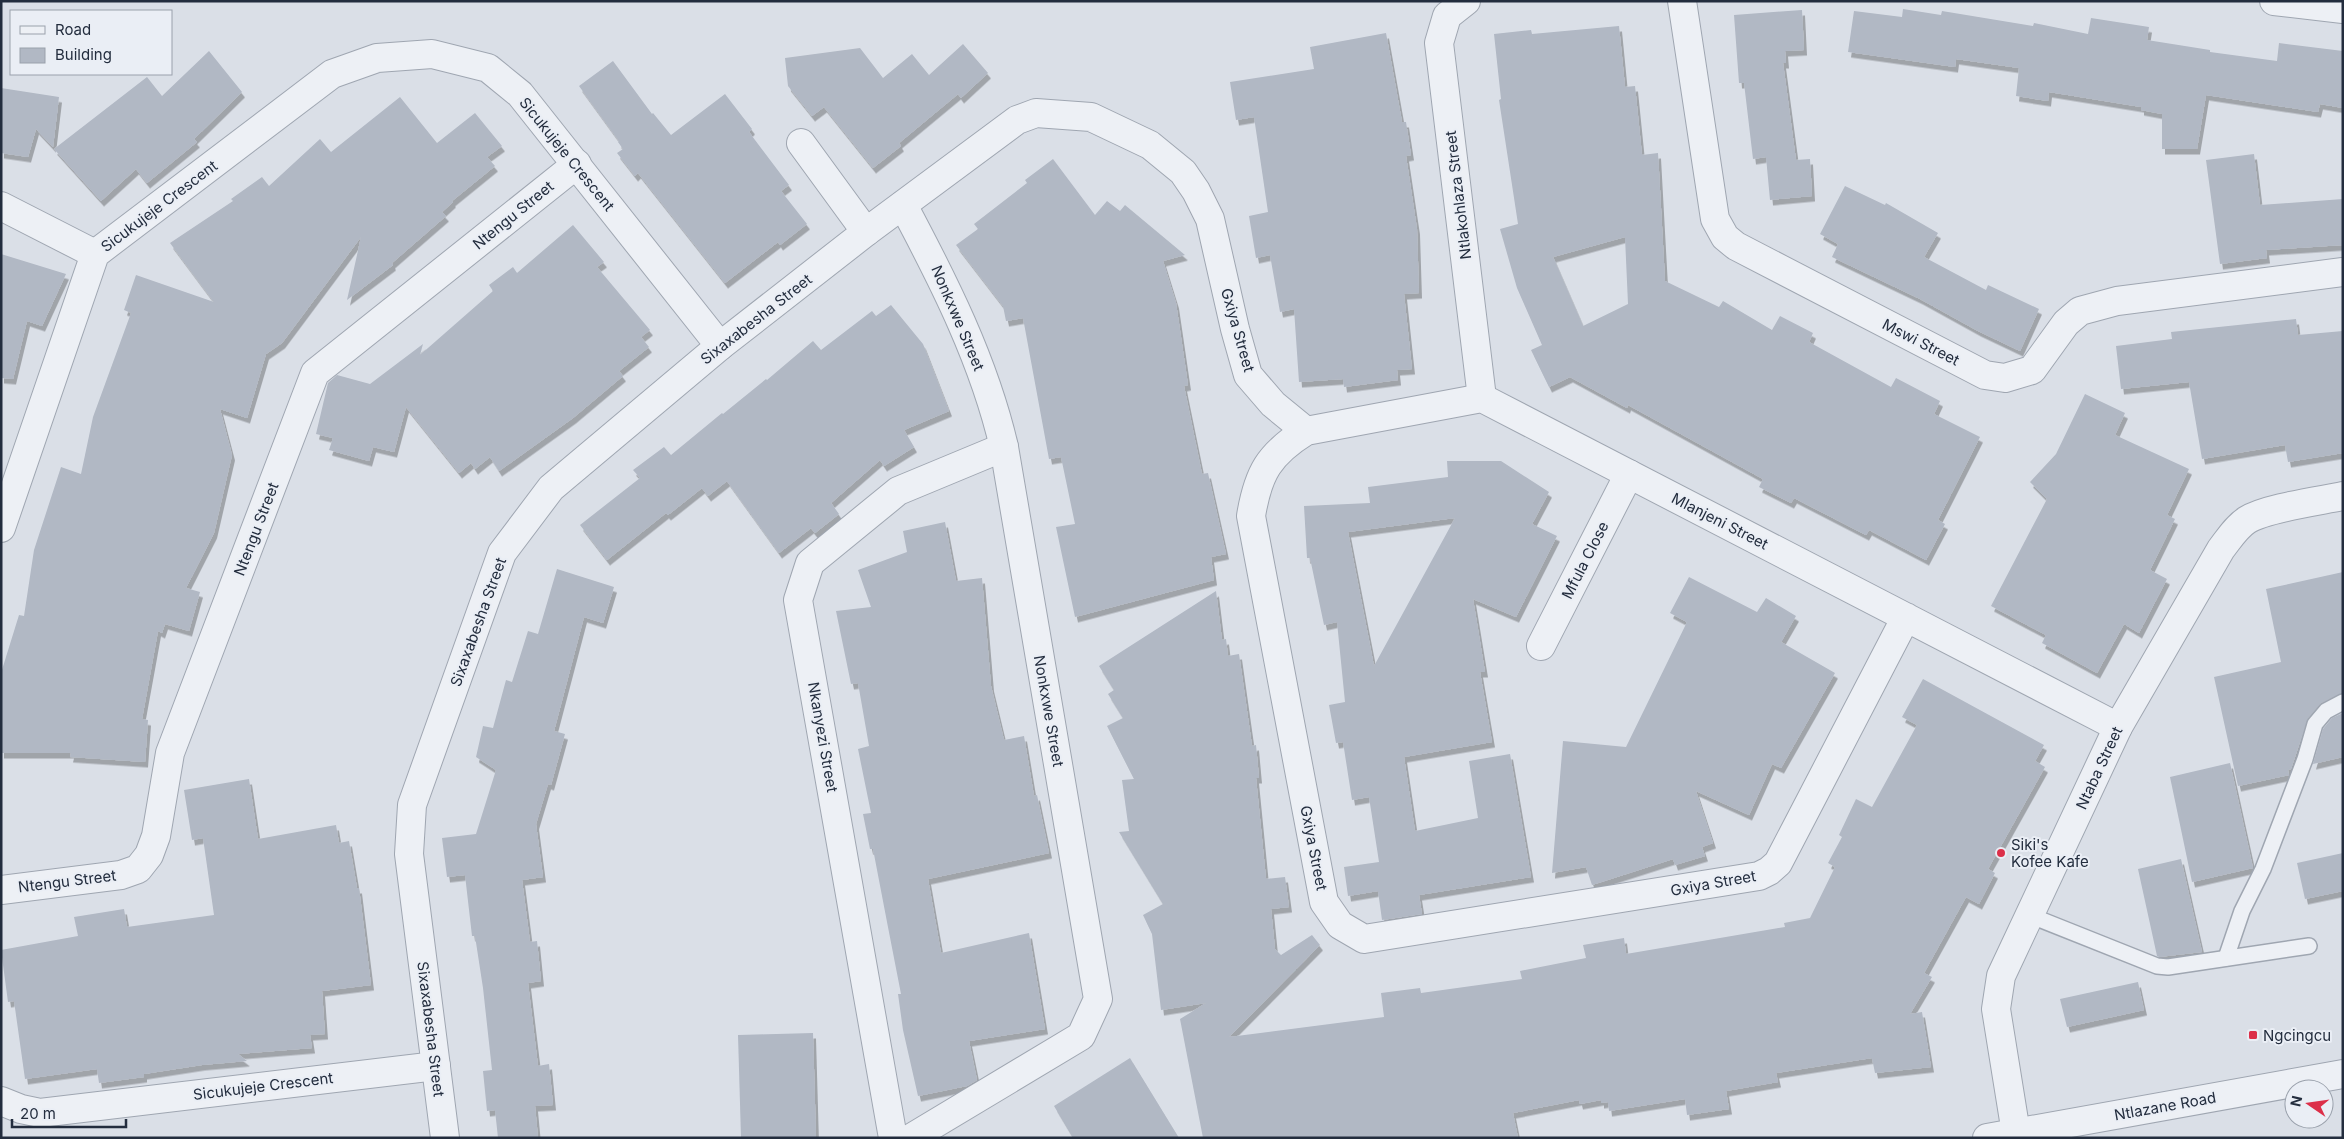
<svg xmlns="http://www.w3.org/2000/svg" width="2344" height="1139" font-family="Inter,sans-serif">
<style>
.building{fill:#b1b8c4;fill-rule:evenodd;filter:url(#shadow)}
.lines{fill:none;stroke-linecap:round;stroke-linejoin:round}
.service-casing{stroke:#9fa6b1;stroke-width:18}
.minor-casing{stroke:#9fa6b1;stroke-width:30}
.tertiary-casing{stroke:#9fa6b1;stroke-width:30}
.service{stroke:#edf0f5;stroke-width:15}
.minor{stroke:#edf0f5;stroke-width:28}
.tertiary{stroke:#edf0f5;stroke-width:28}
.poi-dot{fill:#dc2f49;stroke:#eaeef5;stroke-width:2}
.labels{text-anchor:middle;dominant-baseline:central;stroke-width:4;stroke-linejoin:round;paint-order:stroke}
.street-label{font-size:15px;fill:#232d3e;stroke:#eaeef5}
.poi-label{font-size:15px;fill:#232d3e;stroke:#eaeef5;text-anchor:start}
</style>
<defs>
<filter id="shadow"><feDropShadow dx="3" dy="5.5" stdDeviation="0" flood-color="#0004"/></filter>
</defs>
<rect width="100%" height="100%" fill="#dadfe7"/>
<!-- building -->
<g class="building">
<polygon points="1903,9 1941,15 1942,11 2033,26 2034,23 2088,34 2091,18 2149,27 2147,40 2210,50 2210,52 2277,61 2279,43 2343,51 2343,108 2320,104 2318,112 2206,95 2197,149 2162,149 2162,114 2141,110 2141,107 2049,92 2048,101 2016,96 2019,68 1956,59 1955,67 1848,52 1854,11 1902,17"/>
<polygon points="1802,10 1804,50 1785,51 1786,63 1783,63 1796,160 1810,159 1812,196 1770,200 1766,157 1753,159 1744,83 1739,83 1734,15"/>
<path d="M1619 26 1625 87 1635 86 1642 155 1658 153 1665 281 1719 307 1723 301 1772 330 1780 316 1813 333 1809 342 1891 387 1896 378 1940 401 1934 414 1980 437 1938 520 1945 524 1926 560 1869 530 1866 535 1794 498 1791 503 1759 487 1763 479 1628 405 1627 408 1570 377 1549 387 1531 350 1542 345 1517 288 1500 229 1518 224 1499 100 1501 99 1494 34 1531 30 1532 34ZM1625 237 1628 304 1583 326 1553 257Z"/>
<polygon points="1386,33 1402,122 1406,122 1411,155 1406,156 1417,229 1419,293 1404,294 1412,369 1397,370 1398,380 1344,387 1343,379 1299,382 1294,309 1280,312 1270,255 1256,258 1249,216 1268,212 1254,117 1236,120 1230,82 1314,69 1310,47"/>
<polygon points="963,44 988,73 961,98 958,94 899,143 901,146 873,168 824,107 812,116 788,86 785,58 860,48 883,78 912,54 929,75"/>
<polygon points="209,51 242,92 194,139 197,142 147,183 136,169 101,201 54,149 147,77 162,96"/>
<polygon points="613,61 652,114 653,113 671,135 725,94 752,129 749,132 789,185 781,191 807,224 780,245 778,242 725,283 638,173 635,176 617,153 623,149 618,142 619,141 579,86"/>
<polygon points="1,88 59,97 53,147 36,129 28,157 1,153"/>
<polygon points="400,97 437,143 475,113 502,146 487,157 495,166 452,201 453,202 442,212 446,216 392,263 393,265 347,300 361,237 282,343 266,354 247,418 220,409 232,455 214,533 186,588 200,592 189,631 165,624 162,633 158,631 142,719 148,720 145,762 70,757 71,753 1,753 1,673 19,615 24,616 34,550 61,467 81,474 93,417 131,313 124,310 136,275 214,302 170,243 233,201 231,199 262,177 269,186 320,139 331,152"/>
<polygon points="2254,154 2260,205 2343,199 2343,245 2266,250 2267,258 2220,264 2206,160"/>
<polygon points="1053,159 1095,215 1107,201 1120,211 1125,205 1185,255 1163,261 1176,303 1188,385 1184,386 1202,474 1208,473 1226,554 1211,557 1214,580 1075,617 1056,527 1075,524 1061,457 1049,459 1023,318 1006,321 1003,306 956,245 978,229 974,224 1027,183 1025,180"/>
<polygon points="1845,186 1885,205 1886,203 1938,233 1924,257 1986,290 1988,285 2039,309 2020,351 1978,331 1920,299 1832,257 1838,244 1820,234"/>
<polygon points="573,225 604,262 597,267 650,330 641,337 649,347 619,371 623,376 573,418 499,471 490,457 475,469 471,463 459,473 406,407 394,452 373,447 369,461 329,450 333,438 316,434 328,383 337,375 370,384 423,344 420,355 493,291 489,285 513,267 517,273"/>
<polygon points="1,254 66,274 42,326 27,321 13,379 1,378"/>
<polygon points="891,305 923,344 949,411 904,430 914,447 884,466 880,460 831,503 839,514 815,533 811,528 779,553 727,481 708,496 702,488 668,515 666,513 607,560 580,525 640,478 633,470 664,447 671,455 722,413 723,414 766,379 767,380 813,341 821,350 872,311 876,316"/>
<polygon points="2296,319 2298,335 2343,331 2343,453 2288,462 2285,445 2202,459 2189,382 2121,389 2116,346 2172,339 2171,332"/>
<polygon points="2085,394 2125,413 2115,435 2189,469 2167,515 2175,519 2150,570 2167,579 2139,633 2124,624 2097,673 2042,643 2046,635 1991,606 2047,499 2030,482 2056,454"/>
<path d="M1447 461H1501L1549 492 1532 524 1557 536 1516 617 1473 599 1485 672H1480L1492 742 1404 757 1415 831 1478 818 1469 761 1510 754 1531 877 1419 895 1422 914 1382 920 1378 891 1348 896 1344 867 1379 862 1369 797 1352 800 1343 742 1336 743 1329 705 1345 702 1337 622 1324 625 1310 558H1307L1304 506 1370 503 1368 487 1448 477ZM1455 518 1374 666 1348 532Z"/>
<polygon points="945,522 956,581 982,578 991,686 1004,740 1024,736 1034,796 1037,795 1049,853 928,879 941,953 1029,933 1045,1029 969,1041 977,1080 967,1086 918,1096 903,1030 898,994 901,994 887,922 873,849 870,849 863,814 871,813 858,749 869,746 858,683 851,684 836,611 871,607 858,570 907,552 903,531"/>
<polygon points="557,569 614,587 603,623 584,617 554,731 565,734 551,785 548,784 536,824 543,877 522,880 530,942 537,941 541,981 528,983 538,1066 549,1064 553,1105 535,1106 538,1138 498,1138 495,1110 487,1111 483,1071 492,1070 483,988 475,936 472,936 465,875 447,877 442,838 476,834 496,770 476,757 483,726 493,728 506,680 512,682 528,631 538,634"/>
<polygon points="2343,572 2343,693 2321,703 2308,718 2291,769 2288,770 2289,775 2238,786 2214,677 2281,662 2266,589"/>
<polygon points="1689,577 1757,612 1766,598 1796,616 1781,642 1835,673 1781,768 1772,764 1749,815 1696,791 1713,843 1702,847 1705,856 1675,865 1673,859 1592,885 1586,867 1552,873 1563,741 1626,747 1687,622 1670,613"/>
<polygon points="1216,591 1222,640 1226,639 1228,656 1239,654 1252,746 1256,745 1259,778 1256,778 1266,879 1285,877 1289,907 1271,909 1275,949 1281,955 1312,935 1320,945 1229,1037 1384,1017 1381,993 1420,988 1421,993 1522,979 1520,971 1586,958 1583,945 1624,938 1626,954 1785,927 1784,923 1810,918 1835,867 1828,863 1842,837 1839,835 1856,799 1872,807 1917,725 1902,717 1923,679 2044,745 2035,761 2045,767 1988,869 1995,873 1979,904 1966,897 1924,973 1932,977 1910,1014 1922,1012 1931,1067 1875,1073 1872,1058 1776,1073 1778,1082 1726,1091 1729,1109 1687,1115 1685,1099 1609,1111 1608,1102 1601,1103 1601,1100 1580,1104 1579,1100 1513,1113 1518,1138 1203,1138 1180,1019 1206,1003 1161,1010 1152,934 1143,915 1163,904 1119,832 1129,831 1122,780 1134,779 1107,726 1123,718 1108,694 1114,690 1099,666"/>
<polygon points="2343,713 2343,757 2313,764 2323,729 2332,718"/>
<polygon points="2230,763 2253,868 2192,882 2170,777"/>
<polygon points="249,779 258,839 336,825 339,843 349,841 357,888 359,888 371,985 322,991 325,1034 310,1035 312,1048 238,1054 247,1061 202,1065 144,1074 144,1077 99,1083 97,1069 25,1079 14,1001 8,1002 1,950 78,936 74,917 124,909 127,927 214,915 203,838 192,840 184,790"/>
<polygon points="2343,853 2343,891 2305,899 2297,863"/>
<polygon points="2181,859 2202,952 2159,957 2157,956 2138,869"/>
<polygon points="2138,982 2144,1010 2067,1027 2060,999"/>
<polygon points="813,1033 816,1138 741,1138 738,1035"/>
<polygon points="1130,1058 1179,1138 1073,1138 1054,1106"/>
</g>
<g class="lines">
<defs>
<g id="service">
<polyline points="2029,915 2157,966 2168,967 2309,946"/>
<polyline points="2226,958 2242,911 2263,869 2305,759 2315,724 2326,711 2343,702"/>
</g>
<g id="minor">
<polyline points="1466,1 1447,16 1439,43 1482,398"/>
<polyline points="1682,1 1715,219 1725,237 1736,246 1985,375 2005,378 2032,370 2066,323 2080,311 2117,301 2343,272"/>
<polyline points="2274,1 2343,9"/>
<polyline points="801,143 866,232"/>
<path d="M903 205C944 282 984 361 1004 447L1098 999 1081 1036 911 1138"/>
<polyline points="1,206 95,254"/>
<polyline points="1,528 95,254 332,74 377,58 432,54 488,68 520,94 720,346"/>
<path d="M1906 617 1778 863 1769 871 1759 876 1364 939 1340 925 1324 902 1251 516C1258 473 1269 454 1306 431L1482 398 2118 727"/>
<polyline points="1541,646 1629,474"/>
<polyline points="1,890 121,875 138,869 149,855 156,836 170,753 315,373 577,164"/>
<polyline points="1,1101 21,1109 40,1113 436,1066"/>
<path d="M2016 1133 1996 1009 2001 976 2118 727 2221 549C2229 539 2236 527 2247 520 2266 508 2319 501 2343 496"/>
<polyline points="445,1138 409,854 412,805 502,553 551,488 720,346 866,232 1017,120 1036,113 1091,117 1150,145 1183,172 1196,191 1210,219 1235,329 1248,375 1273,404 1306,431"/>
<polyline points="893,1138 798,600 810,563 898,491 1004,447"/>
</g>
<polyline id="tertiary" points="1987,1138 2343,1074"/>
</defs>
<!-- service casing -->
<use href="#service" class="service-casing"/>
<!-- minor casing -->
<use href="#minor" class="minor-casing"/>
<!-- tertiary casing -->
<use href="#tertiary" class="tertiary-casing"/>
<!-- service -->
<use href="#service" class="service"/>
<!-- minor -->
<use href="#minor" class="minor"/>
<!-- tertiary -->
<use href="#tertiary" class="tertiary"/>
</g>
<!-- markers -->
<g class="poi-dot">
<circle cx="2001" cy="853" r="5"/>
<rect x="2248" y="1030" width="10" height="10" rx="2.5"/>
</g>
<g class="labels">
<!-- street labels -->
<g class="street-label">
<text transform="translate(567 154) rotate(51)">Sicukujeje Crescent</text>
<text transform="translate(1458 195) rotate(-97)">Ntlakohlaza Street</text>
<text transform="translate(159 206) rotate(-37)">Sicukujeje Crescent</text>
<text transform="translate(513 215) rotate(-39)">Ntengu Street</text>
<text transform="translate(958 318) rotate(67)">Nonkxwe Street</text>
<text transform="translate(756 319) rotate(-38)">Sixaxabesha Street</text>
<text transform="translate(1238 330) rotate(74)">Gxiya Street</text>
<text transform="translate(1921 342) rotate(27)">Mswi Street</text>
<text transform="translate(1720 521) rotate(27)">Mlanjeni Street</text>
<text transform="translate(256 529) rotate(-69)">Ntengu Street</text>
<text transform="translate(1585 560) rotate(-63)">Mfula Close</text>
<text transform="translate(478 622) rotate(-70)">Sixaxabesha Street</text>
<text transform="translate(1049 711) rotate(80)">Nonkxwe Street</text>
<text transform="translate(823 737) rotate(80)">Nkanyezi Street</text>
<text transform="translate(2099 768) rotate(-65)">Ntaba Street</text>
<text transform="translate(1314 848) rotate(79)">Gxiya Street</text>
<text transform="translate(67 881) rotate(-7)">Ntengu Street</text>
<text transform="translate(1713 883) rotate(-10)">Gxiya Street</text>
<text transform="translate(431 1029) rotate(83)">Sixaxabesha Street</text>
<text transform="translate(263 1086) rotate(-7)">Sicukujeje Crescent</text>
<text transform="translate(2165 1106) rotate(-10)">Ntlazane Road</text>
</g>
<!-- poi labels -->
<g class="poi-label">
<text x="2011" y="844">Siki's<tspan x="2011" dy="17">Kofee Kafe</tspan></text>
<text x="2263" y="1035">Ngcingcu</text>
</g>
</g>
<!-- border -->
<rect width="2344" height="1139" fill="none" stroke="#232d3e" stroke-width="5"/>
<!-- legend -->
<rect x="10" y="10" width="162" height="65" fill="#eaeef5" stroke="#9aa1ac"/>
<rect x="20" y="26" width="25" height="8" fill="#edf0f5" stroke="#9aa1ac"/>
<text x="55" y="35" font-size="15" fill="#232d3e">Road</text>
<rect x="20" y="48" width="25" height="15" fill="#b1b8c4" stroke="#9aa1ac"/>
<text x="55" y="60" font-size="15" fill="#232d3e">Building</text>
<!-- north arrow -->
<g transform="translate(2309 1104) rotate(283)"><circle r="24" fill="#eaeef5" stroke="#9aa1ac"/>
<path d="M0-4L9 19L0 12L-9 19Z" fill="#dc2f49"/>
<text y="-8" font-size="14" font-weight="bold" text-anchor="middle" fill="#232d3e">N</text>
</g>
<!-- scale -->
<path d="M12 1119v8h114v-8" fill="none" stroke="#232d3e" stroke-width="2.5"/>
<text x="20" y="1119" font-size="15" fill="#232d3e" stroke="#eaeef5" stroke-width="4" paint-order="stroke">20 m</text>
</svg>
